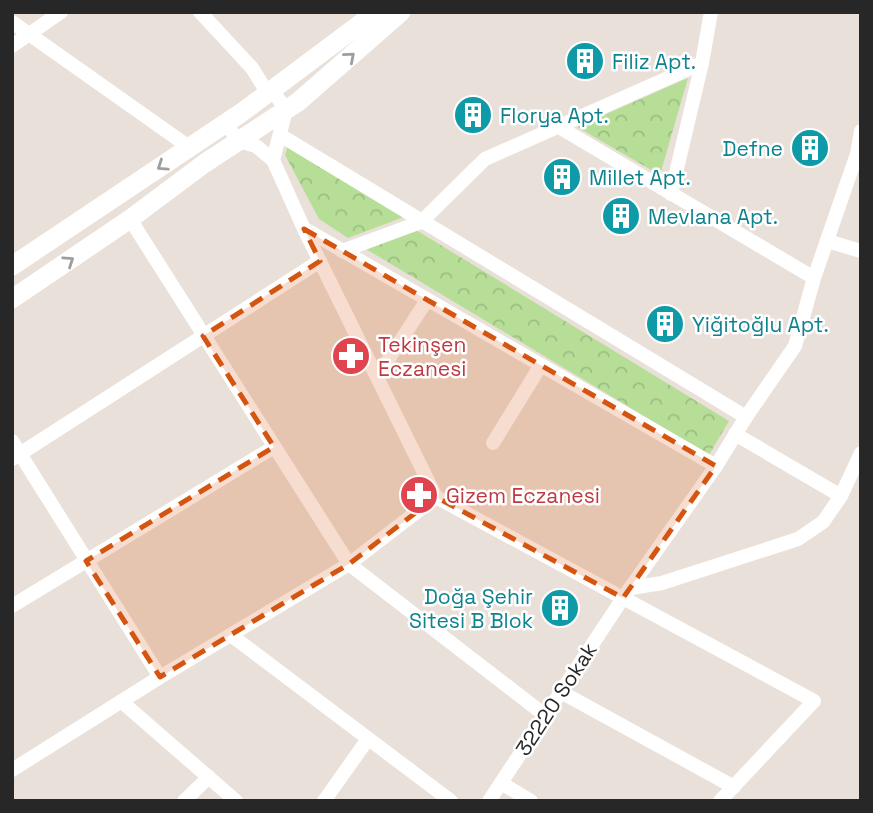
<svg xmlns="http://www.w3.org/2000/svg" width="873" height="813" font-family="'Space Grotesk',sans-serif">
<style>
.forest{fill:url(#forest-crowns)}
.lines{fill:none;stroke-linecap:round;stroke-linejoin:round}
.street{stroke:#fff;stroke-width:14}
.secondary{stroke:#fff;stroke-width:19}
.oneway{stroke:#9e9e9e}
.marked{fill:#d5540f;fill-opacity:0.2;stroke:#d5540f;stroke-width:5;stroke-dasharray:14 9;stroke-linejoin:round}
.labels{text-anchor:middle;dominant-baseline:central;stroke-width:5;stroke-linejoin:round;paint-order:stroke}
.culture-label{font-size:21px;fill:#0d838f;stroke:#fff;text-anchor:start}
.health-label{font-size:21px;fill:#be3a42;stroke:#fff;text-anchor:start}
.street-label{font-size:21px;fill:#272727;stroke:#fff}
</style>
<defs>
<pattern id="forest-crowns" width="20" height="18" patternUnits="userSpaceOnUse" patternTransform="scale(1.75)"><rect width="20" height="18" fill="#b6de97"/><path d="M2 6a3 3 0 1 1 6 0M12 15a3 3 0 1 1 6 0" fill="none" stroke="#9cbe82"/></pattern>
</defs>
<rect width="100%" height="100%" fill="#e9e1d9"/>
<!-- forest -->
<g class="forest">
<polygon points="688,78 660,175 577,127"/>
<polygon points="288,145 404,217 348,238 319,219 285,155"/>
<polygon points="416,230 729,421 709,455 366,249"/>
</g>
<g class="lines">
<!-- street -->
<g class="street">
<polyline points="200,12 252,68 268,94"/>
<polyline points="12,22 189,147"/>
<polyline points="12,46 61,12"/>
<polyline points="273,91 286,110 273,160 304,229 436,497 814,701 720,801"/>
<polyline points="225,123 239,141 256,146 273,160"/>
<polyline points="559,127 814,278"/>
<polyline points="280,135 746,417"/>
<polyline points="671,194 702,63 711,12"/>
<polyline points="130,219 349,564 546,716"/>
<polyline points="305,229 716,466"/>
<polyline points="827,241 861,251"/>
<polyline points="342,251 421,222 485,159 702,63"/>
<polyline points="377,377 427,300"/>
<polyline points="735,434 841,496"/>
<polyline points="12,441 160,677"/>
<polyline points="493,443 541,365"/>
<polyline points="12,459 320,261"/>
<polyline points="631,588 662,583 798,539 823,522 841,496 861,453"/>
<polyline points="12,606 274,447"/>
<polyline points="232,636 451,801"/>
<polyline points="561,692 734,787"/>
<polyline points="122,702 236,801"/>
<polyline points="12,770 160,677 349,564 436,497"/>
<polyline points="501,783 531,801"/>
<polyline points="184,801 209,777"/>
<polyline points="324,801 368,739"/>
<polyline points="489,801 623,598 716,466 746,417 795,346 814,278 857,154 861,131"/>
</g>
<!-- secondary -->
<g class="secondary">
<polyline points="12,266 241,113 376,12"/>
<polyline points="12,299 130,219 205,163 298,102 401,12"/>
</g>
</g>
<!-- one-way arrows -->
<defs><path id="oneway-chevron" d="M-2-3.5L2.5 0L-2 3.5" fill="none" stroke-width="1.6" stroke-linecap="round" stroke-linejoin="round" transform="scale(1.75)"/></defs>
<g class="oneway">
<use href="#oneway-chevron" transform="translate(350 57) rotate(-41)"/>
<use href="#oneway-chevron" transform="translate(162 166) rotate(146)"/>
<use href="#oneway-chevron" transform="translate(69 261) rotate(-34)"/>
</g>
<!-- marked area -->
<path class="marked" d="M304 229 716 466 623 598 436 497 349 564 160 677 86 561 274 447 203 336 320 261Z"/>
<!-- icons -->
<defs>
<symbol id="building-disc" viewBox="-11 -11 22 22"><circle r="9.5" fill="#0f9aa8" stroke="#fff"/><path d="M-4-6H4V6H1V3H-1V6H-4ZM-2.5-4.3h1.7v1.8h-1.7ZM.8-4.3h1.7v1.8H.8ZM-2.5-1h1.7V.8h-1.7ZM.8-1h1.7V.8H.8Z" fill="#fff"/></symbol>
<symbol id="pharmacy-disc" viewBox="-11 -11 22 22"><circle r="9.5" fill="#e0444e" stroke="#fff"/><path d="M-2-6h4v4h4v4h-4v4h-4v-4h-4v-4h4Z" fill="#fff"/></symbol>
</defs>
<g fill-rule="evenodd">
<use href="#building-disc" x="563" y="39" width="44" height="44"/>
<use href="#building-disc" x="451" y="93" width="44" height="44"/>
<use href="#building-disc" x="788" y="126" width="44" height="44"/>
<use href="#building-disc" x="540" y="155" width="44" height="44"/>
<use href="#building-disc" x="599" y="194" width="44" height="44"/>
<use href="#building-disc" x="643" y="302" width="44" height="44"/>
<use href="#pharmacy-disc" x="329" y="334" width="44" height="44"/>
<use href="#pharmacy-disc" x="397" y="473" width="44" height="44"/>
<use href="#building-disc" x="538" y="586" width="44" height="44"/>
</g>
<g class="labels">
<!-- culture labels -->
<g class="culture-label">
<text x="612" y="61">Filiz Apt.</text>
<text x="500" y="115">Florya Apt.</text>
<text x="783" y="148" text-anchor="end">Defne</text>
<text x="589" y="177">Millet Apt.</text>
<text x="648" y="216">Mevlana Apt.</text>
<text x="692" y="324">Yiğitoğlu Apt.</text>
<text x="533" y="596" text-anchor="end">Doğa Şehir<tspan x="533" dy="24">Sitesi B Blok</tspan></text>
</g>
<!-- health labels -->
<g class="health-label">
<text x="378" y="344">Tekinşen<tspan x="378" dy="24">Eczanesi</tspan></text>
<text x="446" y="495">Gizem Eczanesi</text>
</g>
<!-- street labels -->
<g class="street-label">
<text transform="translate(556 699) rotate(-57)">32220 Sokak</text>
</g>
</g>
<!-- border -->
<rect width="873" height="813" fill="none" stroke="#272727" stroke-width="28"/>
</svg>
